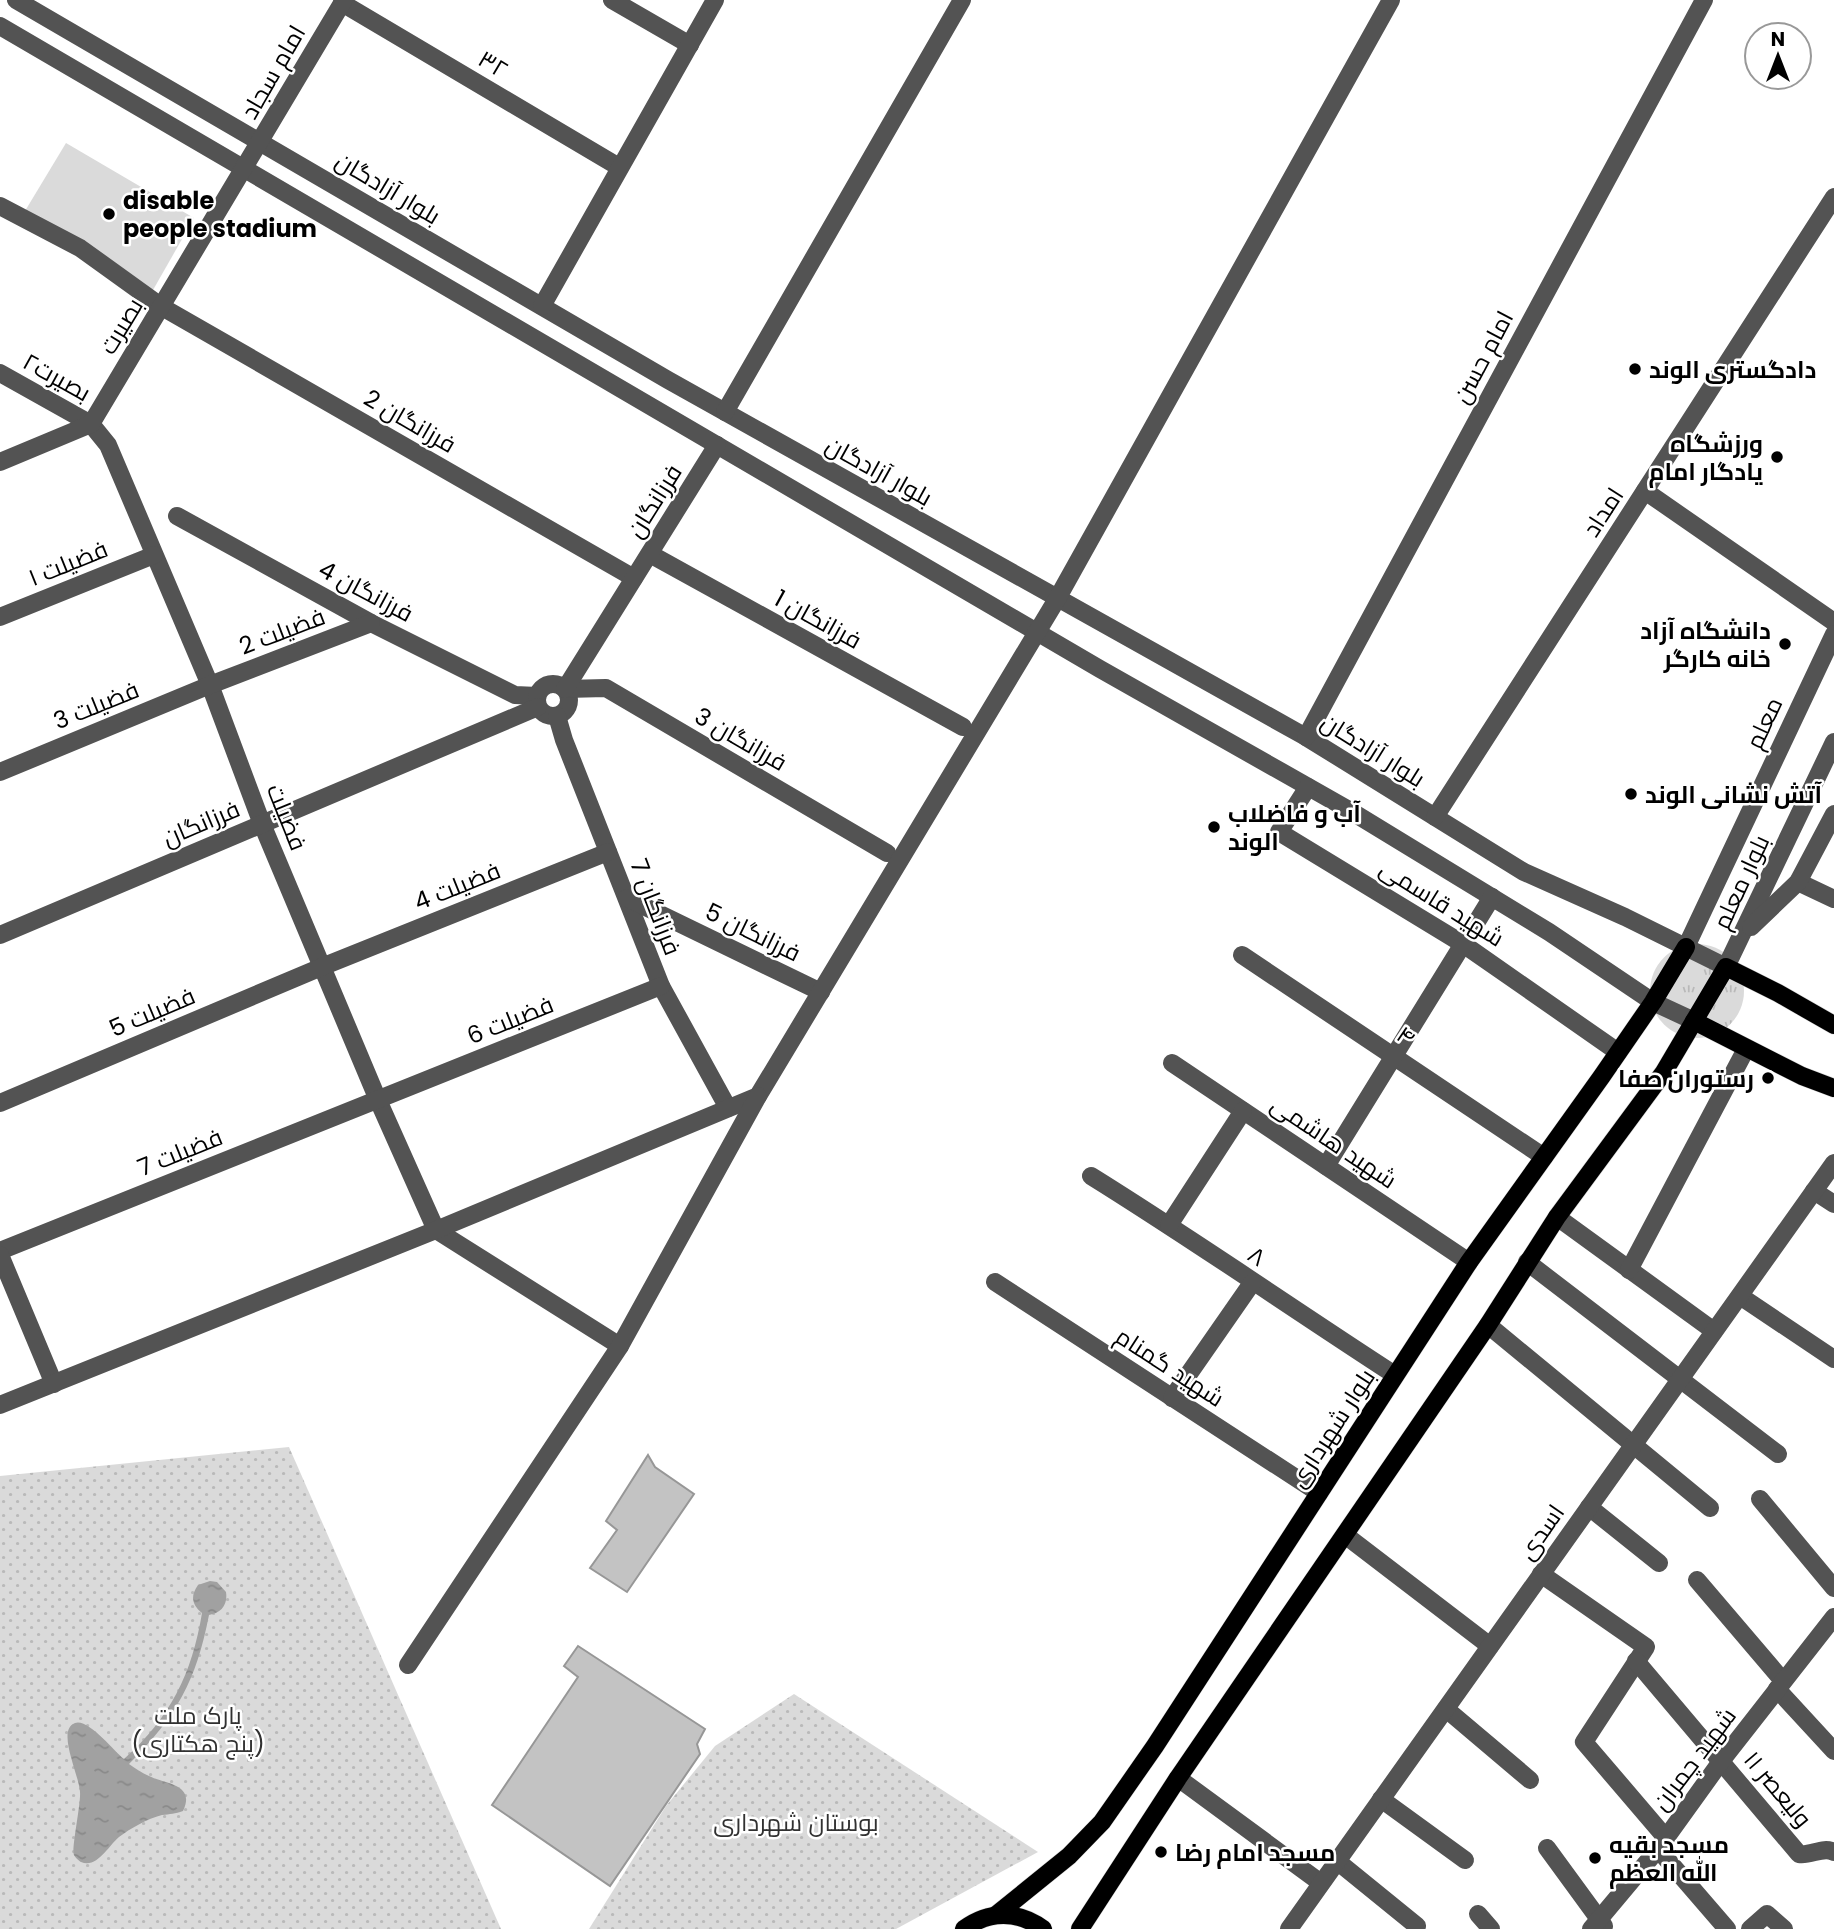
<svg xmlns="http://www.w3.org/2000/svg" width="1834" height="1929" font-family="Poppins,Cairo,sans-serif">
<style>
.grass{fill:url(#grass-tufts)}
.park{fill:url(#park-dots)}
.garden{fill:#dadada}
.water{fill:url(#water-ripples)}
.building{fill:#c3c3c3;stroke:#979797;stroke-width:2}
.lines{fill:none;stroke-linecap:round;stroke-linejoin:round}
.major-casing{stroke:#dbdbdb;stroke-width:19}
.minor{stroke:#535353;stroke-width:18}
.major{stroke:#000;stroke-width:18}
.poi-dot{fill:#000;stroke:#fff;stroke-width:2.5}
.labels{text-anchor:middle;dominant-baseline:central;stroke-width:5;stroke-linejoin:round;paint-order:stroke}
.street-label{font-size:24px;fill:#000;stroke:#fff}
.poi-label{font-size:24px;font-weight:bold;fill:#000;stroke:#fff;text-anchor:start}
.park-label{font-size:24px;fill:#313131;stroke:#fff}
</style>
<defs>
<pattern id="grass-tufts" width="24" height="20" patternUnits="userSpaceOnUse" patternTransform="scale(1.75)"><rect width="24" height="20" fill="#dadada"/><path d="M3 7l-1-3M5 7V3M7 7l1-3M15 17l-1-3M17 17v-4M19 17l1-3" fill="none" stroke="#b9b9b9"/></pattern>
<pattern id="park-dots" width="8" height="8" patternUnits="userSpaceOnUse" patternTransform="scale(1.75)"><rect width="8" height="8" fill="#dadada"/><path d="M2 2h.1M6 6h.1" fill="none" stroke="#b9b9b9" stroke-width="1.8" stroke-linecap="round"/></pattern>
<pattern id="water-ripples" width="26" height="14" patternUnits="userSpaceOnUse" patternTransform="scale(1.75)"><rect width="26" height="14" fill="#a1a1a1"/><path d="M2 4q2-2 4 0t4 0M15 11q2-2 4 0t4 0" fill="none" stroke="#898989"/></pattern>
</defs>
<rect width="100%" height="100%" fill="#fff"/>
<!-- grass -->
<circle class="grass" cx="1697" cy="991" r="47"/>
<!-- park -->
<g class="park">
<polygon points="289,1447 501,1929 0,1929 0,1476"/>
<polygon points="794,1694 1038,1852 896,1929 589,1929 666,1806 715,1746"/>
</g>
<!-- garden -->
<polygon class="garden" points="66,143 194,218 153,290 25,211"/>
<!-- water -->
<path class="water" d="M210 1581 217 1582 226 1592C228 1605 221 1613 209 1615 196 1681 177 1716 129 1764 135 1768 142 1773 149 1776 165 1784 196 1784 183 1811 175 1814 170 1814 162 1815 147 1819 131 1828 119 1837 109 1845 97 1869 81 1862 80 1862 74 1856 74 1855 71 1850 81 1804 80 1792 79 1774 56 1730 75 1723 88 1718 114 1751 124 1759 170 1718 192 1674 202 1613 192 1605 190 1596 198 1585Z"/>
<!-- building -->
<g class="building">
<polygon points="648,1455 655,1467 694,1494 627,1592 590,1568 617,1530 606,1521"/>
<polygon points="578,1646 705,1729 697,1744 700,1754 610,1886 492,1805 578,1677 564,1666"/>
</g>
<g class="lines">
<defs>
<g id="major">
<polyline points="1694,1021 1802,1076 1834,1088"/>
<polyline points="996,1915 1069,1856 1102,1822 1155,1746 1469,1262 1602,1076 1653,1002 1686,947"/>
<path d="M964 1929C988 1911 1018 1910 1043 1929"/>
<polyline points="1080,1929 1178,1778 1488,1325 1557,1217 1664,1072 1726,967 1778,993 1834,1025"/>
</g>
</defs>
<!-- major casing -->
<use href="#major" class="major-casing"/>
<!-- minor -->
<g class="minor">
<polyline points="16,0 668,380 1306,737 1524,872 1625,917 1726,967 1834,742"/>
<polyline points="612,0 690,45"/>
<polyline points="342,3 619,167"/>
<polyline points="0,26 1100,669 1349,810 1549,932 1653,1002 1694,1021"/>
<polyline points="0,206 80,248 162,307 634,578"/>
<polyline points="542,306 715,0"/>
<polyline points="0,373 91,424 108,445 210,685 262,824 378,1100 436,1230 620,1346"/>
<polyline points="725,412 962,0"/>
<polyline points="0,462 91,424 344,0"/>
<polyline points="1645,491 1834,622"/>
<polyline points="177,516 371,623 515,695 537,696"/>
<polyline points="650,554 963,727"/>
<polyline points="0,617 154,555"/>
<circle cx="553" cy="700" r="16"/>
<polyline points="565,689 606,688 887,853"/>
<polyline points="565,689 717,445"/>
<polyline points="557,716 564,740 661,986 728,1108"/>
<polyline points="1306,737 1704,0"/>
<polyline points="0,772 210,685 371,623"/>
<polyline points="1308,787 1279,832 1463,944 1618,1052"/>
<polyline points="1435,817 1834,197"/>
<polyline points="1798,882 1834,899"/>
<polyline points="627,898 821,992"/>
<polyline points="1751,927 1798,882 1834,814"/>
<polyline points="0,935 538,707"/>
<polyline points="1686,947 1834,634"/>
<polyline points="1242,955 1544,1157"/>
<polyline points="1172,1063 1469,1262"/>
<polyline points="0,1103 324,966 608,852"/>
<polyline points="1326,1166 1492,897"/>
<path d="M1091 1176C1194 1240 1293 1309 1395 1375"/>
<polyline points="1814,1191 1834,1204"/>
<polyline points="1557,1217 1714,1331"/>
<polyline points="1169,1225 1243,1111"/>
<polyline points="0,1251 661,986"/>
<polyline points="0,1255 54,1384"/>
<polyline points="1527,1262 1778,1454"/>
<polyline points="1629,1270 1746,1049"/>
<polyline points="995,1282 1319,1493"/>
<polyline points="1740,1296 1834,1359"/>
<polyline points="1488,1325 1710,1508"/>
<polyline points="1172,1398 1252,1283"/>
<polyline points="0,1405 436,1230 758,1096 1057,599 1391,0"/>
<polyline points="1760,1499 1834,1588"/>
<polyline points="1589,1507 1659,1563"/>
<polyline points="1345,1535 1490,1646"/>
<polyline points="1541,1574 1646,1647 1584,1742 1666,1838"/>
<polyline points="1697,1580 1783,1681"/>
<path d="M1636 1661 1799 1854C1811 1856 1823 1846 1834 1852"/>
<polyline points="408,1665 620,1346 758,1096"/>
<polyline points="1777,1689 1834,1751"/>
<polyline points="1446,1709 1530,1780"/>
<polyline points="1178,1778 1321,1883"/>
<polyline points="1381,1799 1465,1860"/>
<polyline points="1547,1848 1604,1926"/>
<polyline points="1658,1849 1727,1929"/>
<polyline points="1337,1861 1417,1926"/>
<polyline points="1478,1914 1491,1929"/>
<polyline points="1289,1929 1834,1163"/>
<polyline points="1591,1929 1658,1849 1722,1760 1834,1617"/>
<polyline points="1750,1929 1767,1914 1784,1929"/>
</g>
<!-- major -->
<use href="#major" class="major"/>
</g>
<!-- markers -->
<g class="poi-dot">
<circle cx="109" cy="214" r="7"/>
<circle cx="1635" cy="369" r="7"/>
<circle cx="1777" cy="457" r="7"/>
<circle cx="1785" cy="644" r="7"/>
<circle cx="1631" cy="794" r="7"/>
<circle cx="1214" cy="827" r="7"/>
<circle cx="1768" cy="1078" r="7"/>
<circle cx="1161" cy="1852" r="7"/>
<circle cx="1595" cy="1858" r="7"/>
</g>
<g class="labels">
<!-- street labels -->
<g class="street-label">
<text transform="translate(493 64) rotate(31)">۳۲</text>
<text transform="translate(273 72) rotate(-60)">امام سجاد</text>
<text transform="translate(388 188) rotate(31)">بلوار آزادگان</text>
<text transform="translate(121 326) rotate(-59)">بصیرت</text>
<text transform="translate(1483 357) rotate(-62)">امام حسن</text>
<text transform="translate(57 377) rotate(29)">بصیرت۲</text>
<text transform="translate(410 421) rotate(30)">فرزانگان 2</text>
<text transform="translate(879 471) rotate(29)">بلوار آزادگان</text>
<text transform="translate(654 501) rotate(-58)">فرزانگان</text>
<text transform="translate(1603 512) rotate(-57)">امداد</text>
<text transform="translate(68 563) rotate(-22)">فضیلت ۱</text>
<text transform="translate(366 591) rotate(28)">فرزانگان 4</text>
<text transform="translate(818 619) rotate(29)">فرزانگان 1</text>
<text transform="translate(282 631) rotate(-21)">فضیلت 2</text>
<text transform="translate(96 705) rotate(-22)">فضیلت 3</text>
<text transform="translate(1764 723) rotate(-65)">معلم</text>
<text transform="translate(741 739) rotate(30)">فرزانگان 3</text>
<text transform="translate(1373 750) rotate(32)">بلوار آزادگان</text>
<text transform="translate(287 817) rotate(68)">فضیلت</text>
<text transform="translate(201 823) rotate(-23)">فرزانگان</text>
<text transform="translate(1741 882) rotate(-65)">بلوار معلم</text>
<text transform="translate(457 886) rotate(-22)">فضیلت 4</text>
<text transform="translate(1442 903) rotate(32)">شهید قاسمی</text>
<text transform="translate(656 907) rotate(69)">فرزانگان 7</text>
<text transform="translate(753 932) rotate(26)">فرزانگان 5</text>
<text transform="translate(152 1012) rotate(-23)">فضیلت 5</text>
<text transform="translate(510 1020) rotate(-22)">فضیلت 6</text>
<text transform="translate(1406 1036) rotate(34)">۴</text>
<text transform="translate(1334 1142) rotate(34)">شهید هاشمی</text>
<text transform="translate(180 1152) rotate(-22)">فضیلت 7</text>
<text transform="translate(1257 1256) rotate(34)">۸</text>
<text transform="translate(1170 1367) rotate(33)">شهید گمنام</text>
<text transform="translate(1332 1428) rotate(-57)">بلوار شهرداری</text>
<text transform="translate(1541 1532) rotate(-55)">اسدی</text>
<text transform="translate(1694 1759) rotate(-53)">شهید چمران</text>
<text transform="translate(1778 1789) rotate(50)">ولیعصر ۱۱</text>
</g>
<!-- poi labels -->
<g class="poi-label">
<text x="123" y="200">disable<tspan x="123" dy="28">people stadium</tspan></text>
<text x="1649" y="369">دادگستری الوند</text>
<text x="1763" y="443" text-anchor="end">ورزشگاه<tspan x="1763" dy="28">یادگار امام</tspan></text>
<text x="1771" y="630" text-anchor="end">دانشگاه آزاد<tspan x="1771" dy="28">خانه کارگر</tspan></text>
<text x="1645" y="794">آتش نشانی الوند</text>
<text x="1228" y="813">آب و فاضلاب<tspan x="1228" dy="28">الوند</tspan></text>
<text x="1754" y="1078" text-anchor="end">رستوران صفا</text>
<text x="1609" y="1844">مسجد بقیه<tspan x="1609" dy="28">الله العظم</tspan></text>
<text x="1175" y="1852">مسجد امام رضا</text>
</g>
<!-- park labels -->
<g class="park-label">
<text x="198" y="1715">پارک ملت<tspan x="198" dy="28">(پنج هکتاری)</tspan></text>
<text x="796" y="1822">بوستان شهرداری</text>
</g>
</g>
<!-- north arrow -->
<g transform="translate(1778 56)"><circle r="33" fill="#ffffff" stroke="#999999" stroke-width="2"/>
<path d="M0-5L12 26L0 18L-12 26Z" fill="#000000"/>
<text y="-10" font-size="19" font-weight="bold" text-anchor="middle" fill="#000000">N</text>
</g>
</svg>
